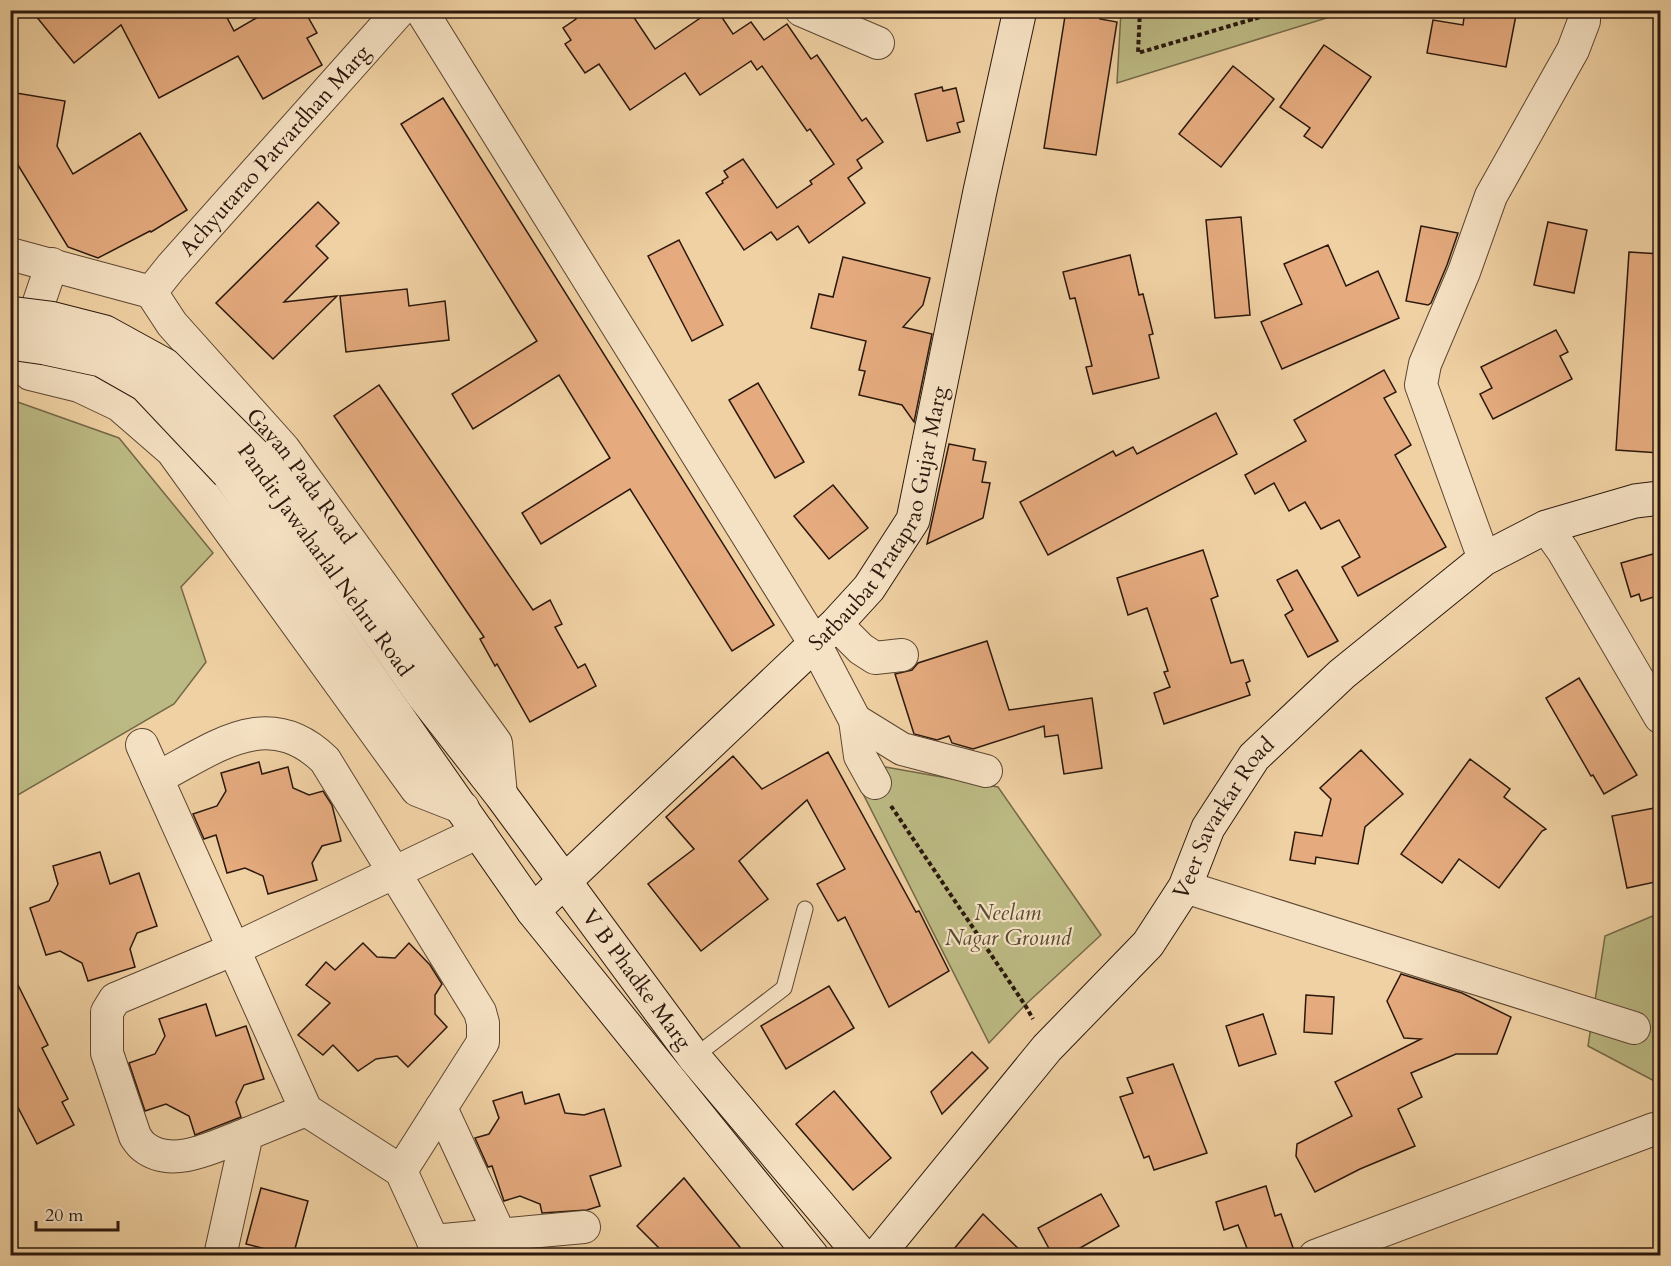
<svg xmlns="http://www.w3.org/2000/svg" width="1671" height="1266" font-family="Cardo,serif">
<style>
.green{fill:#bcba84;stroke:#746948;stroke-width:1.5}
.building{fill:#e5ab7f;stroke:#2b180d;stroke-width:1.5}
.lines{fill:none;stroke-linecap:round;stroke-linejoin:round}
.lane-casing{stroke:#5c4632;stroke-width:17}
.street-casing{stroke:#5c4632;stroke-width:34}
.secondary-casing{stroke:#2b180d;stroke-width:35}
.path{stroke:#2b180d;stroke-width:4;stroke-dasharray:4.5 3;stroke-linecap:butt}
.lane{stroke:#f5e1c3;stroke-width:15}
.street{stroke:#f5e1c3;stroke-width:32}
.secondary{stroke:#f5e1c3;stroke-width:33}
.secondary-bridge-casing{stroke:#2b180d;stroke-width:35;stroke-linecap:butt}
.secondary-bridge{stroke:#f5e1c3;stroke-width:33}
.labels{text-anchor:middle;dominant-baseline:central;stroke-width:4.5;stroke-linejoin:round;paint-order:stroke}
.street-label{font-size:22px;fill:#2b180d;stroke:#f5e1c3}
.park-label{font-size:22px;font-style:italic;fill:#564931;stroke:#f5e1c3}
</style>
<rect width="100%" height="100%" fill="#f0d1a3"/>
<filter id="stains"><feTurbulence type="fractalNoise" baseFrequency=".00333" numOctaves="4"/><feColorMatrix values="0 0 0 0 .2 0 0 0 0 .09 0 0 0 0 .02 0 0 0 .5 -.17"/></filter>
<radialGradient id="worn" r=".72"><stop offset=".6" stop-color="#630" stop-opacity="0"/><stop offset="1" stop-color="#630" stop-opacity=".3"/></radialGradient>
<!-- green -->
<g class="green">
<polygon points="1121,11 1121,10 1349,11 1117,83"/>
<polygon points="12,400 119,438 213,553 181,587 206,662 174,704 11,799 10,401"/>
<polygon points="846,760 998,787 1101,935 1025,1005 989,1043"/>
<polygon points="1660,913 1660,1084 1588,1046 1605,936"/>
</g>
<!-- building -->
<g class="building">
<polygon points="31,10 223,10 234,31 270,10 304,10 317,33 307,38 322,65 263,99 238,56 159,98 121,25 74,63"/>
<polygon points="571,10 629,10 655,49 712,10 717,10 733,34 751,22 764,40 787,24 811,59 817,55 862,121 866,118 883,142 857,160 862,168 848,178 865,203 809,243 798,226 777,240 771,232 744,250 706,193 723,183 722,181 728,177 724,171 743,159 777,208 812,184 810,181 834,164 810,129 807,131 762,66 757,70 751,61 700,95 685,73 630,110 599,64 585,73 565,44 571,40 563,28 576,19"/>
<polygon points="1066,10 1102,10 1100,19 1117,22 1096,155 1044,148"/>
<polygon points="1465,10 1517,10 1506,67 1427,53 1433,20 1463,25"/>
<polygon points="1324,45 1371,77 1322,148 1304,136 1310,128 1280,107"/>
<polygon points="1233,66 1274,99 1221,167 1179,134"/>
<polygon points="942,87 943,91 956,88 964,121 957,123 960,132 927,141 915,94"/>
<polygon points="10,92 65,101 57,146 73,174 140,133 187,210 151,232 150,231 98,258 68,247 10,152"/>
<polygon points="443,98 774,625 732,651 630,489 541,544 522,513 610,458 559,375 473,429 452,394 537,341 401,124"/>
<polygon points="318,202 339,223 316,246 328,258 284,302 337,296 273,359 216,303"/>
<polygon points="1241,217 1250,315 1215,318 1206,220"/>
<polygon points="1548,222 1587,230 1574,293 1534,285"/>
<polygon points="1421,226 1458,233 1447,265 1431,303 1428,305 1406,301"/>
<polygon points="679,240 723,325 692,341 648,256"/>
<polygon points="1328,245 1346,286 1378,271 1399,318 1282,369 1261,322 1302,304 1284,264"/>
<polygon points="1629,252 1660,254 1660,453 1616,450"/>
<polygon points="1130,255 1139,295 1143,294 1153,334 1149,335 1159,378 1093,394 1086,367 1092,366 1075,298 1070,299 1063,272"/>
<polygon points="843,257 930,278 923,305 903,327 932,334 914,422 902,405 859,395 865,371 859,370 866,341 811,328 819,294 833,297"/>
<polygon points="407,289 409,306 445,301 449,340 346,352 340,296"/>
<polygon points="1556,330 1568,352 1560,356 1572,379 1493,419 1480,394 1492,388 1481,367"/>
<polygon points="1384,370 1396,392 1384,398 1411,445 1395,455 1446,547 1358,596 1342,567 1360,557 1339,520 1321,529 1305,502 1289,511 1274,483 1255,494 1245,475 1306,441 1294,420"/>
<polygon points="758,383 804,462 775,478 729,400"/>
<polygon points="379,385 533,610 550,600 562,624 555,627 578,668 585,664 596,686 530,722 497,664 495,666 480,639 484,637 334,416"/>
<polygon points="1216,413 1237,454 1048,555 1020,502 1113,451 1116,456 1133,447 1137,454"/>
<polygon points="949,444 975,449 973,460 986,462 982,482 990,483 983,518 927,544"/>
<polygon points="833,485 868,528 829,559 794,516"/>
<polygon points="1203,550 1218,596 1211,599 1231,663 1243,660 1250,681 1246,683 1250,695 1164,724 1154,693 1170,687 1164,672 1168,671 1147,608 1128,615 1117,578"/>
<polygon points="1660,552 1660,595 1641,601 1639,594 1631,597 1621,563"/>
<polygon points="1297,570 1338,641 1308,657 1285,615 1293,610 1277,580"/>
<polygon points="987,641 1009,710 1092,698 1102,768 1064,774 1058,735 1045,737 1044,726 973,749 952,743 949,736 937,740 914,734 895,674 912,670 918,663"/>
<polygon points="1579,678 1637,775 1604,794 1593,775 1591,776 1546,698"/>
<polygon points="1361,750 1403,794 1365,827 1358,864 1316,857 1315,864 1290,860 1295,832 1322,836 1331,799 1320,788"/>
<polygon points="828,752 916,912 919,911 949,971 889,1007 845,917 838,921 817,884 845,869 807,800 739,861 768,899 701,951 648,884 694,849 666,817 733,756 762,789"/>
<polygon points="1470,759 1510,789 1504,797 1546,829 1542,831 1499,888 1459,859 1442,883 1401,854"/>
<polygon points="259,762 262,774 288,767 293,788 309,795 323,791 332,805 341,841 322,846 312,863 317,880 268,894 263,876 245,868 227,873 216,835 204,839 193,814 217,806 226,791 221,773"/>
<polygon points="1660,807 1660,881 1627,888 1612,816"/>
<polygon points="100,852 110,884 139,873 157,926 137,933 130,949 135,967 88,981 82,963 60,951 46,955 30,908 49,901 58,884 53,866"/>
<polygon points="363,943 377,957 395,958 409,943 430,965 442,984 435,995 435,1014 447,1027 408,1067 397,1056 376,1059 358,1071 333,1045 323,1055 298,1035 330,1003 306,985 326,962 335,970"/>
<polygon points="10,969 48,1045 42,1048 68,1099 62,1102 74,1125 37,1144 10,1092"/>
<polygon points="1401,974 1462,993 1511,1017 1497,1054 1456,1054 1411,1073 1422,1097 1398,1109 1415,1146 1360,1169 1315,1192 1296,1156 1297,1144 1352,1116 1335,1082 1421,1039 1404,1038 1387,1001"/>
<polygon points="829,986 854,1028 786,1069 761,1026"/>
<polygon points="1306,995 1334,997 1332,1034 1304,1032"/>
<polygon points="206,1004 216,1036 246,1026 264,1079 244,1085 236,1102 241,1117 195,1135 189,1116 166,1104 145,1111 129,1063 155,1054 165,1036 159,1019"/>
<polygon points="1263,1014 1276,1054 1239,1066 1226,1026"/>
<polygon points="972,1052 988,1068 942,1114 931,1092"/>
<polygon points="1173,1064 1207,1153 1154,1170 1149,1156 1144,1158 1120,1097 1133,1093 1127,1078"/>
<polygon points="834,1091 891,1158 853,1190 796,1124"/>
<polygon points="522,1092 525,1104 559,1094 565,1113 584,1115 604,1109 621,1166 590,1176 600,1206 587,1210 542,1213 540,1204 520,1196 504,1201 492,1166 488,1167 475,1138 489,1134 499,1118 493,1101"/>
<polygon points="684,1178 747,1256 667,1256 637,1226"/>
<polygon points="1266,1186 1275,1216 1281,1214 1296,1256 1250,1256 1238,1225 1224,1230 1216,1202"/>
<polygon points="261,1188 308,1201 293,1256 246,1244"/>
<polygon points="1101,1194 1119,1226 1066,1256 1053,1256 1038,1228"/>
<polygon points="983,1214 1026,1256 948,1256"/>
</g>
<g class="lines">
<defs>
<polyline id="lane" points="694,1057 784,988 805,909"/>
<g id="street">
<polyline points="421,10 815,644 855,720 860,756 875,783"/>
<polyline points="801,10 878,43"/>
<path id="s1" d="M10 254 151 292 172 324 284 449 496 743 501 795"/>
<polyline points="52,264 26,340 30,374 79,386 119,405 172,451 417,790 463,808"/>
<path id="s2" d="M151 292 171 267 400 10"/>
<polyline points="1546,527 1563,551 1660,717"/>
<polyline points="1484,559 1421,385 1425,364 1464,272 1491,196 1573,50 1584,21 1584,10"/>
<polyline points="836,624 861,649 875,658 902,655"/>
<polyline points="855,720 902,749 986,771"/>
<polyline points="142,745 306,1110 247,1134 220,1256"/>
<path d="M157 778C214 749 267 704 325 760L480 1012 483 1023V1042L401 1171"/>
<polyline points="1185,887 1634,1028"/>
<polyline points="441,1108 500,1235"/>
<polyline points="306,1110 401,1171 440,1256"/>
<path d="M247 1134C217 1145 173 1170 144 1147 140 1144 137 1139 135 1136L107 1053V1012L115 999 232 950 479 832"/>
<polyline points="433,1241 584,1227"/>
<polyline points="1315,1256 1654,1129"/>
</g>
<g id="secondary">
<path id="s3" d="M254 454 422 694 501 795 694 1057 862 1256"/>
<polyline points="228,473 533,911 812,1256"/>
<path id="s4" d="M533 911 836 624 869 588 913 520 980 191 1020 10"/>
<path id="s5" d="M877 1256 1047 1048 1148 944 1185 887 1208 828 1254 757 1342 674 1484 559 1546 527 1635 501 1660 498"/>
</g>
</defs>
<!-- lane casing -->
<use href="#lane" class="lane-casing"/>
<!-- street casing -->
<use href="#street" class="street-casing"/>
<!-- secondary casing -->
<use href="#secondary" class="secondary-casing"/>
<!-- path -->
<g class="path">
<polyline points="1140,10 1138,53 1284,10"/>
<polyline points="1251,10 1251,21"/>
<polyline points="891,806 1025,1005 1033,1019"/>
</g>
<!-- lane -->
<use href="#lane" class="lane"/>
<!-- street -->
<use href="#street" class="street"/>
<!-- secondary -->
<use href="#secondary" class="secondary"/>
<defs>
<g id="secondary-bridge">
<polyline points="10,313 50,318 105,332 165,365 254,454"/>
<polyline points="10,343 45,348 101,360 145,385 228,473"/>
</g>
</defs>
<!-- secondary-bridge casing -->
<use href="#secondary-bridge" class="secondary-bridge-casing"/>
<!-- secondary-bridge -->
<use href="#secondary-bridge" class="secondary-bridge"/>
</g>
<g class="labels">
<!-- street labels -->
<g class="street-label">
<text stroke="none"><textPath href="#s2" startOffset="188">Achyutarao Patvardhan Marg</textPath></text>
<text stroke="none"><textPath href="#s1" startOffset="384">Gavan Pada Road</textPath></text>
<text stroke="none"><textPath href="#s4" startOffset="534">Satbaubat Prataprao Gujar Marg</textPath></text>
<text transform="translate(325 560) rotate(54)">Pandit Jawaharlal Nehru Road</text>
<text stroke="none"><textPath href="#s5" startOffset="561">Veer Savarkar Road</textPath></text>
<text stroke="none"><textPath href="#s3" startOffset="650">V B Phadke Marg</textPath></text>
</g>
<!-- park labels -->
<g class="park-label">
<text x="1008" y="913">Neelam<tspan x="1008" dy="25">Nagar Ground</tspan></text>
</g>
</g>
<!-- margin -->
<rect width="1671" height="1266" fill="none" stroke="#f0d1a3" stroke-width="36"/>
<rect x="12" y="12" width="1647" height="1242" fill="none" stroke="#2b180d" stroke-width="3"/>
<rect x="18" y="18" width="1635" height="1230" fill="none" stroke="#2b180d" stroke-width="1.5"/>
<!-- scale -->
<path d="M36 1221v9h82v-9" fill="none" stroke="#2b180d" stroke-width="3"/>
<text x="45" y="1221" font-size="18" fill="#2b180d" stroke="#f5e1c3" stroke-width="4.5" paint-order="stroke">20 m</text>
<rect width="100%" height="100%" filter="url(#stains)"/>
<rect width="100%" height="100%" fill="url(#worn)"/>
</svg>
